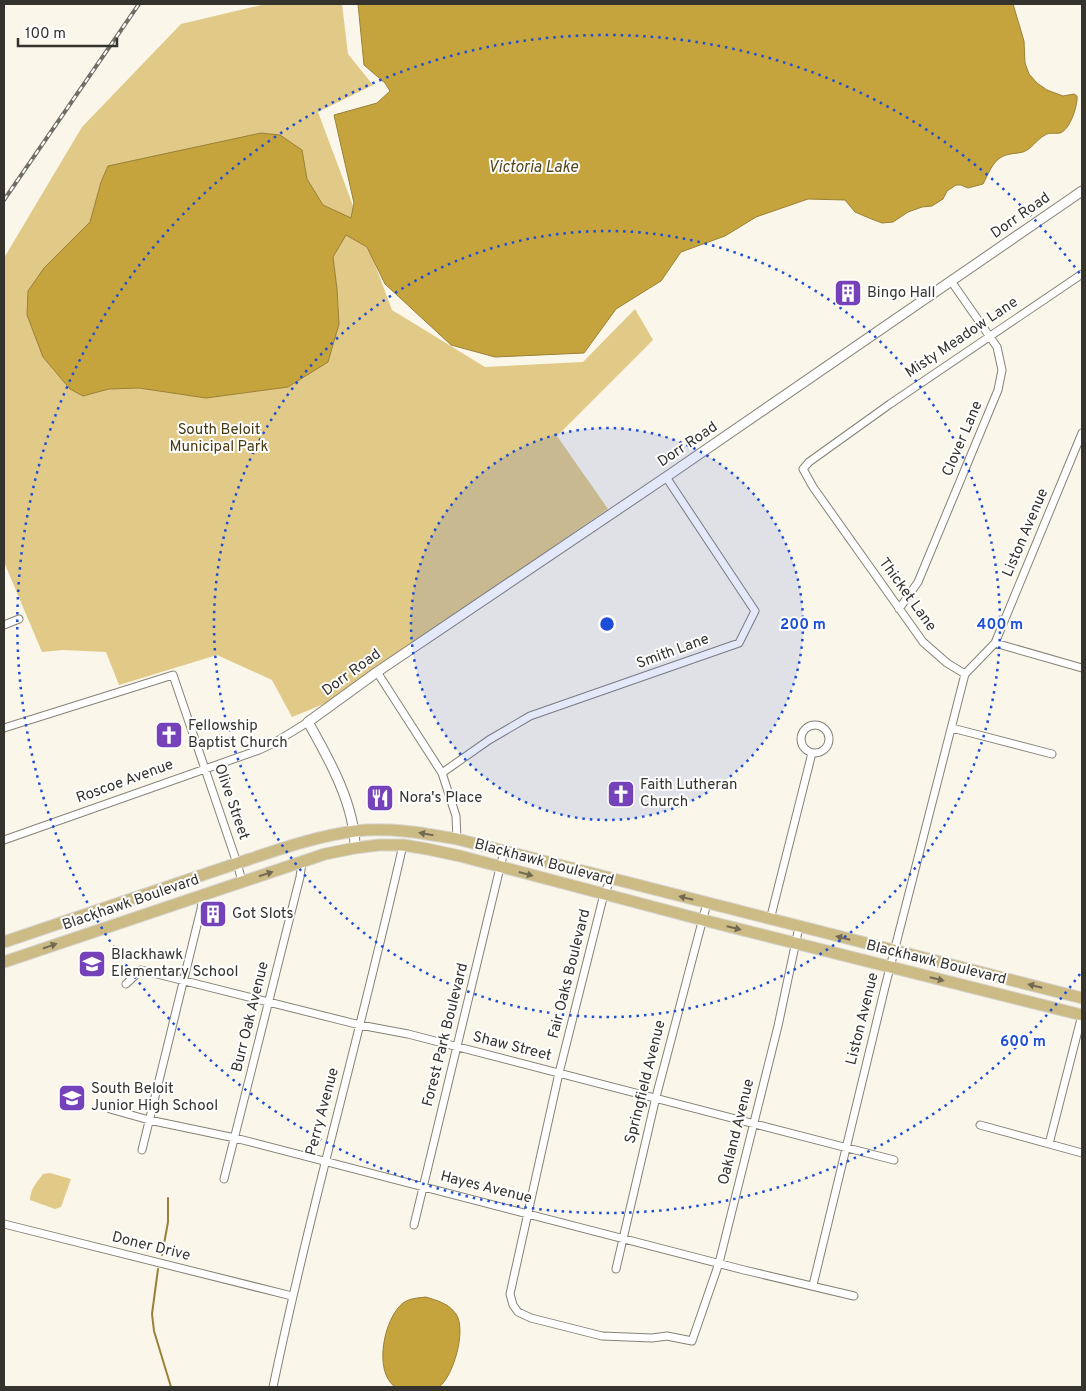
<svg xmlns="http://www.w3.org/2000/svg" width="1086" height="1391" viewBox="0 0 1086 1391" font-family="Overpass,sans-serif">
<rect width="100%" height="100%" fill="#faf6ea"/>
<path fill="#e1c987" d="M 266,4 L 342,4 L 348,54 L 373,85 L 318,112 L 392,310 L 485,367 L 583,362 L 635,309 L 653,340 L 557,436 L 608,509 L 331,701 L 292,717 L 272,680 L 217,655 L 119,685 L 106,652 L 63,650 L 42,652 L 4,562 L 4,258 L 82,127 L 181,24 Z
M 50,1173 L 71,1179 L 61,1207 L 55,1209 L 30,1200 C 30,1189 37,1182 43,1174 Z"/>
<path fill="#c5a33d" stroke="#9a8138" d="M 358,4 L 1013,4 L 1024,41 L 1025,63 L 1029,74 L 1037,83 L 1047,90 L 1063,96 L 1074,94 L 1077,96 C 1078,105 1070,130 1060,133 C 1054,134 1050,132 1045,135 C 1036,140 1032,149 1023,152 C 1015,154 1007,153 1000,158 C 992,163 988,175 983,184 L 968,188 L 961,185 L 956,185 L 947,191 L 943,199 L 932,206 L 922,207 L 908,212 L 893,222 L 882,223 L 869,218 L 855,212 L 845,200 L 808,199 L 756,217 L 725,236 L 681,252 L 661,281 L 616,309 L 584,353 L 495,357 L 451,345 L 385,284 L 367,247 L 346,235 L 333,257 L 337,289 L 339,324 L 328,362 L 288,387 L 206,398 L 139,388 L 109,389 L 83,396 L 70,389 L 43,357 L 27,315 L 28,291 L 44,268 L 90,222 L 101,182 L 108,166 L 261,133 L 280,135 L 302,150 L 307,179 L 323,205 L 351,218 L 354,203 L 334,115 L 377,103 L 390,91 L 385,83 L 364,65 Z
M 426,1297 C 438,1301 448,1303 456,1314 C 467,1330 453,1377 439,1387 L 395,1387 C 373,1371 384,1318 403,1303 C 410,1298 418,1298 426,1297 Z"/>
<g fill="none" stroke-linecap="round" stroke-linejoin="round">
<path stroke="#9a8138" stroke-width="2" d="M 162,1255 L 168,1222 L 168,1198
M 158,1269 L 152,1314 L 154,1331 L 171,1387"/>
<g stroke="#858277" stroke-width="9">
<path id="minor" d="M 1082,274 L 890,404 L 809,462 L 803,469 L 813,487 L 923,642 L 947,663 L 965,674 L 995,643 L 1082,668
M 899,609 L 918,582 L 998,390 L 1002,370 L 997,347 L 951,281
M 4,625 L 19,619
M 995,643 L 1082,433
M 377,672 L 442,773 L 456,816 L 457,839
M801 739a14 14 0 1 1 28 0a14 14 0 1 1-28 0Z
M 4,728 L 173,675 L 237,863 L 242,881
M 952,728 L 1052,754
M 442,773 L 489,740 L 530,716 L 739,643 L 755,611 L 666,477
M 4,840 L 259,750 L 274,743 L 308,722
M 611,879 L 604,894 L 559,1073 L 510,1294 L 513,1305 L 518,1312 L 531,1318 L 602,1336 L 652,1338 L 667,1336 L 692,1341 L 719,1263 L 778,1026 L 799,927
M 770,920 L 812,753
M 126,984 L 141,970 L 360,1025 L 408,1034 L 894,1160
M 110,1109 L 149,1120 L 235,1138 L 744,1270 L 854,1296
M 980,1125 L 1082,1153
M 1049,1144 L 1082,1015
M 142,1150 L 201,909 L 203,894
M 224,1179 L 300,877 L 302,862
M 4,1224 L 292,1296
M 414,1225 L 504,851
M 616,1269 L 656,1097 L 707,903
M 813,1285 L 885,987 L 965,674
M 273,1387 C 311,1205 362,1027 403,845"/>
</g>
<g stroke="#858277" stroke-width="11">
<path id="tertiary" d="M 355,848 C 355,805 329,759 308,722 L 377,672 L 666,477 L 1082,191"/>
</g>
<g stroke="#d6d6d5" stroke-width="13">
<path id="primary" d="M 4,942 C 77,917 150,892 223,868 C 266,854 310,837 355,831 C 390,827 423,833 457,839 L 1082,998
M 4,962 L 325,854 L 355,848 L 379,845 L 403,845 L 427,849 L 460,856 L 703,920 L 1082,1015"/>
</g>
<use href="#minor" stroke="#fff" stroke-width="7"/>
<use href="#tertiary" stroke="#fff" stroke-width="9"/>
<use href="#primary" stroke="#cdbb86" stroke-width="11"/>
<g stroke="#706e67" stroke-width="4">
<path id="rail" d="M 4,200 L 139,4"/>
</g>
<use href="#rail" stroke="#fff" stroke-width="2" stroke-dasharray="5.5" stroke-linecap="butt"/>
</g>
<defs><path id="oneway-solid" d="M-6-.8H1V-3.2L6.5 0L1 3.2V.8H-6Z" transform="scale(1.25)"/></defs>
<g fill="#716951">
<use href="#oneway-solid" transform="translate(426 834) rotate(-170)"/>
<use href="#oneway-solid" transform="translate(266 874) rotate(-18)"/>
<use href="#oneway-solid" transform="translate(526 874) rotate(15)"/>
<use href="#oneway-solid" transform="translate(686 898) rotate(-166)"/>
<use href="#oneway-solid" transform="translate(734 928) rotate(14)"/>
<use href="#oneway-solid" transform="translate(843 938) rotate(-166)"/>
<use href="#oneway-solid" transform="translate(50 946) rotate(-19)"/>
<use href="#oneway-solid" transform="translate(937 979) rotate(14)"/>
<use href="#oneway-solid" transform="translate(1035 986) rotate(-166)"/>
</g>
<circle cx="607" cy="624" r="196" fill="#1d4ed8" fill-opacity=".12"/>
<g fill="none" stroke="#1d4ed8" stroke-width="2.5" stroke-dasharray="2.5 5">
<circle cx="607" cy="624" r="196"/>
<circle cx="607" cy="624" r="393"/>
<path d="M1080 974A589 589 0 1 1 1080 274"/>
</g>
<defs>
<g id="building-square" transform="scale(1.4375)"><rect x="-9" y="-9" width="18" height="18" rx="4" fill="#7642b9" stroke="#fff"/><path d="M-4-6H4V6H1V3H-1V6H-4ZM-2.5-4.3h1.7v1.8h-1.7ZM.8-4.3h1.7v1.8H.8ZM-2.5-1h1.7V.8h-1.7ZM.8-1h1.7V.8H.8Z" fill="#fff"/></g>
<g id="church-square" transform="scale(1.4375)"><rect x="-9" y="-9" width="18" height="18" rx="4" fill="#7642b9" stroke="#fff"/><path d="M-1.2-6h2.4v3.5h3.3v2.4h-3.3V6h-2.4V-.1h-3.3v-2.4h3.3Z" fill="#fff"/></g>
<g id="restaurant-square" transform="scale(1.4375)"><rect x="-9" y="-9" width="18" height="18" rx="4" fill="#7642b9" stroke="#fff"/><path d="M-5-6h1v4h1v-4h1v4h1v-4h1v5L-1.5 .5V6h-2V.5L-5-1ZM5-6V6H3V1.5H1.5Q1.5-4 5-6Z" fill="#fff"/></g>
<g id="school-square" transform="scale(1.4375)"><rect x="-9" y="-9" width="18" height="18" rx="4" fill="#7642b9" stroke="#fff"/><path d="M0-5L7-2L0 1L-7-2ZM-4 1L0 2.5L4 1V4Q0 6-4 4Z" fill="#fff"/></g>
</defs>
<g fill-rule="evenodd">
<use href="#building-square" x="848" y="293"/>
<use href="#church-square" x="169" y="735"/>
<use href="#church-square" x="621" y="794"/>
<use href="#restaurant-square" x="380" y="798"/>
<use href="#building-square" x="213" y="914"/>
<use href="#school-square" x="92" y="964"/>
<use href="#school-square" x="72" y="1098"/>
</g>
<g text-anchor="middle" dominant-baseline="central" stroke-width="4" stroke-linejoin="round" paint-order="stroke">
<g font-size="15" fill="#34332e" stroke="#fff">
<text transform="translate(1021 216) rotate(-35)">Dorr Road</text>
<text transform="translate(962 338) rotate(-34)">Misty Meadow Lane</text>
<text transform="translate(963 439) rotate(-67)">Clover Lane</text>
<text transform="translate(688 445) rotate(-34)">Dorr Road</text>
<text transform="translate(1026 533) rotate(-67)">Liston Avenue</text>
<text transform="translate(907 595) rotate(54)">Thicket Lane</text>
<text transform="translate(673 652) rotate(-20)">Smith Lane</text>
<text transform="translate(352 673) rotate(-36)">Dorr Road</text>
<text transform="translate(125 782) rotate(-20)">Roscoe Avenue</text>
<text transform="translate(231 802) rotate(71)">Olive Street</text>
<text transform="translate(544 863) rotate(15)">Blackhawk Boulevard</text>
<text transform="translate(131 903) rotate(-19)">Blackhawk Boulevard</text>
<text transform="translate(936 963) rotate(14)">Blackhawk Boulevard</text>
<text transform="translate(570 974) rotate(-76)">Fair Oaks Boulevard</text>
<text transform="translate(251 1017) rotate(-76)">Burr Oak Avenue</text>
<text transform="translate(863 1019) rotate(-76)">Liston Avenue</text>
<text transform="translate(446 1035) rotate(-76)">Forest Park Boulevard</text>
<text transform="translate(512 1047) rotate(14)">Shaw Street</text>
<text transform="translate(646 1082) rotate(-76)">Springfield Avenue</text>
<text transform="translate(323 1112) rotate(-75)">Perry Avenue</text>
<text transform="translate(737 1132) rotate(-76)">Oakland Avenue</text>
<text transform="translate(486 1188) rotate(14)">Hayes Avenue</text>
<text transform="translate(151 1247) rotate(14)">Doner Drive</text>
</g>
<g font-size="15" fill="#34332e" stroke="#fff" text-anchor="start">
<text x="867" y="293">Bingo Hall</text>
<text x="188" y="726">Fellowship<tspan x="188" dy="17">Baptist Church</tspan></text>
<text x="640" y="785">Faith Lutheran<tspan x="640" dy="17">Church</tspan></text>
<text x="399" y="798">Nora's Place</text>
<text x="232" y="914">Got Slots</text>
<text x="111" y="955">Blackhawk<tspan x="111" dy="17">Elementary School</tspan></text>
<text x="91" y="1089">South Beloit<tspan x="91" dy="17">Junior High School</tspan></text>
</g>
<g font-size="15" fill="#483a0f" stroke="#fff">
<text x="219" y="430">South Beloit<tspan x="219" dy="17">Municipal Park</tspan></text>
</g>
<g font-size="16" font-style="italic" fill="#55461d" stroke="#fff">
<text x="533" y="168">Victoria Lake</text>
</g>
</g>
<circle cx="607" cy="624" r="8" fill="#1d4ed8" stroke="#fff" stroke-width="2.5"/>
<g font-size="15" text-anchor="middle" font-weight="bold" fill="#1d4ed8" stroke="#fff" stroke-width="4" stroke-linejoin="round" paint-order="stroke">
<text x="803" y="629">200 m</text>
<text x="1000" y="629">400 m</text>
<text x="1023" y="1046">600 m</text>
</g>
<rect width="1086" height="1391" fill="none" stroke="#34332e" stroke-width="10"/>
<path d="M18 38v8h99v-8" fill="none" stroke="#34332e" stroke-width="2.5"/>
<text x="25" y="38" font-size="15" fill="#34332e" stroke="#ffffff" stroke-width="4" paint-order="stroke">100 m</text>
</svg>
